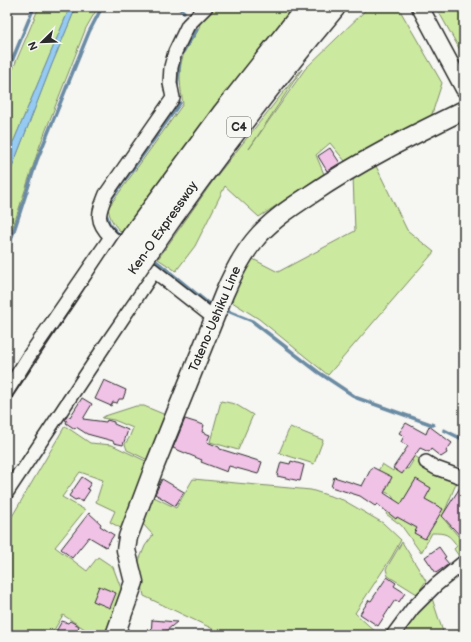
<svg xmlns="http://www.w3.org/2000/svg" width="471" height="642" viewBox="0 0 471 642" font-family="'Balsamiq Sans',sans-serif">
<rect width="100%" height="100%" fill="#f6f6f2"/>
<filter id="ink" filterUnits="userSpaceOnUse"><feTurbulence type="fractalNoise" baseFrequency=".025" numOctaves="2"/><feDisplacementMap in="SourceGraphic" scale="8" xChannelSelector="R" yChannelSelector="G"/><feConvolveMatrix kernelMatrix="1 2 1 2 8 2 1 2 1" color-interpolation-filters="sRGB"/></filter>
<g filter="url(#ink)">
<path fill="#cce9a0" stroke="#7c8a66" d="M 39,7 L 70,7 L 7,157 L 7,83 Z
M 76,7 L 98,7 L 86,28 L 40,145 L 7,245 L 7,180 L 52,64 Z
M 214,7 L 295,7 L 220,101 L 122,233 C 114,225 110,220 108,208 L 183,104 C 180,85 177,67 186,49 C 191,40 200,32 200,22 Z
M 369,7 L 398,7 L 442,83 L 430,120 L 345,161 L 330,143 L 316,155 L 324,174 L 259,217 L 225,186 L 195,246 L 176,271 L 158,259 L 215,178 L 302,69 L 249,149 L 305,69 Z
M 436,7 L 464,7 L 464,57 Z
M 373,160 L 407,230 L 434,252 L 328,375 L 259,319 L 229,300 L 251,258 L 278,272 L 355,231 L 353,175 Z
M 221,401 L 235,404 L 253,415 L 238,450 L 210,442 Z
M 136,406 L 144,406 L 168,416 L 152,462 L 127,450 L 125,444 L 129,438 L 133,428 L 114,420 L 102,418 L 105,416 Z
M 65,426 L 90,443 L 112,445 L 152,464 L 124,530 L 110,522 L 115,511 L 96,502 L 103,480 L 80,472 L 62,497 L 85,510 L 55,547 L 87,571 L 98,557 L 113,567 L 122,591 L 108,635 L 94,635 L 63,615 L 51,635 L 7,635 L 7,525 Z
M 290,427 L 323,440 L 314,464 L 279,453 Z
M 406,450 L 435,470 L 458,480 C 452,492 448,505 442,517 L 464,543 L 464,556 L 461,559 L 454,549 L 457,546 C 449,534 446,533 432,533 L 421,553 L 401,525 L 386,514 L 394,500 L 392,495 L 383,491 L 372,481 L 382,464 L 393,471 L 396,464 L 408,469 L 413,461 L 404,454 Z
M 193,479 L 311,490 L 343,500 L 383,523 L 401,540 L 391,558 L 355,613 L 379,635 L 221,635 L 211,628 L 144,596 L 138,563 L 145,546 L 153,535 L 142,523 L 152,496 L 176,508 Z
M 402,542 L 426,581 L 417,594 L 388,576 L 386,569 Z
M 427,583 L 444,635 L 386,635 L 405,609 Z"/>
<path fill="#95cbf3" stroke="#6b8ba3" d="M 70,7 L 76,7 L 52,64 L 7,180 L 7,157 Z"/>
<g fill="none" stroke-linecap="round" stroke-linejoin="round">
<path stroke="#6b8ba3" stroke-width="3.5" d="M 178,7 L 184,12
M 7,73 L 34,7
M 177,86 L 180,56 L 197,29
M 109,202 L 180,103
M 105,211 L 109,223 L 118,234
M 7,252 L 37,160 L 89,32 L 102,7
M 156,261 L 209,304
M 225,310 L 252,321 L 318,372 L 357,398 L 433,425
M 444,430 L 464,440"/>
</g>
<path fill="#efc2e6" stroke="#2b2b2b" d="M 330,148 L 340,163 L 327,171 L 318,156 Z
M 104,380 L 126,390 L 123,399 L 119,399 L 117,403 L 113,402 L 111,406 L 95,399 Z
M 82,398 L 92,404 L 83,419 L 106,422 L 107,420 L 114,422 L 114,424 L 128,430 L 123,445 L 114,443 L 113,441 L 87,434 L 76,427 L 75,429 L 66,423 L 67,421 L 65,420 L 67,416 L 70,417 Z
M 185,419 L 204,425 L 202,432 L 210,435 L 207,442 L 219,447 L 220,449 L 262,462 L 258,474 L 229,466 L 227,472 L 201,462 L 202,460 L 173,448 Z
M 406,423 L 426,434 L 429,426 L 452,443 L 446,451 L 447,453 L 441,457 L 431,449 L 429,452 L 420,448 L 402,474 L 393,468 L 408,446 L 401,442 L 404,436 L 399,433 Z
M 291,461 L 304,465 L 300,481 L 277,476 L 281,462 L 290,464 Z
M 372,467 L 392,477 L 384,493 L 401,504 L 416,479 L 431,488 L 425,499 L 443,509 L 425,539 L 414,533 L 417,528 L 397,517 L 396,519 L 377,504 L 375,506 L 360,496 L 331,487 L 334,477 L 362,486 Z
M 82,477 L 91,483 L 87,489 L 90,490 L 82,502 L 78,499 L 75,500 L 69,496 Z
M 162,479 L 184,492 L 175,506 L 155,494 Z
M 461,486 L 464,486 L 464,540 L 442,516 Z
M 89,513 L 101,524 L 100,526 L 114,535 L 106,547 L 89,537 L 72,558 L 61,549 Z
M 439,547 L 446,557 L 444,558 L 449,564 L 436,573 L 425,557 Z
M 387,577 L 396,583 L 394,586 L 405,593 L 399,602 L 395,600 L 378,626 L 360,614 L 369,600 L 371,601 Z
M 99,586 L 116,593 L 110,608 L 93,601 Z
M 152,620 L 177,622 L 161,635 L 151,635 Z
M 62,621 L 68,623 L 70,621 L 79,626 L 78,629 L 88,635 L 54,635 Z"/>
<g fill="none" stroke-linecap="round" stroke-linejoin="round">
<g stroke="#2b2b2b" stroke-width="16">
<path id="minor" d="M 206,7 L 188,25 L 175,52 L 171,67 L 170,83 L 173,98 L 106,194 C 98,214 95,221 111,237 L 214,318
M 7,391 L 29,356 L 111,237
M 426,462 L 436,468 L 464,478
M 7,492 L 154,271
M 393,635 L 413,608 L 436,585 L 464,562"/>
</g>
<g stroke="#2b2b2b" stroke-width="19">
<path id="tertiary" d="M 420,7 L 464,89"/>
</g>
<g stroke="#2b2b2b" stroke-width="21">
<path id="secondary" d="M 115,635 L 134,582 L 126,550 L 128,537 L 155,465 L 224,294 C 232,275 241,257 254,241 C 269,222 290,208 310,195 C 358,162 411,136 464,110"/>
</g>
<g stroke="#2b2b2b" stroke-width="25">
<path id="motorway" d="M 132,238 L 224,113 L 308,7
M 149,249 C 206,166 269,85 334,7"/>
</g>
<use href="#minor" stroke="#f6f6f2" stroke-width="13"/>
<use href="#tertiary" stroke="#f6f6f2" stroke-width="16"/>
<use href="#secondary" stroke="#f6f6f2" stroke-width="18"/>
<use href="#motorway" stroke="#f6f6f2" stroke-width="22"/>
<g stroke="#2b2b2b" stroke-width="25" stroke-linecap="butt">
<path id="motorway-bridge" d="M 7,426 L 132,238
M 7,460 L 89,336 L 149,249"/>
</g>
<use href="#motorway-bridge" stroke="#f6f6f2" stroke-width="22"/>
</g>
</g>
<g text-anchor="middle" dominant-baseline="central" stroke-width="3" stroke-linejoin="round" paint-order="stroke">
<rect fill="#f6f6f2" stroke="#686867" stroke-width="1" x="227" y="117" width="24" height="20" rx="3"/>
<g font-size="12" font-weight="bold" fill="#2b2b2b">
<text x="239" y="127">C4</text>
</g>
<g font-size="13" fill="#2b2b2b" stroke="#f6f6f2">
<text transform="translate(163 228) rotate(-55)">Ken-O Expressway</text>
<text transform="translate(215 319) rotate(-67)">Tateno-Ushiku Line</text>
</g>
</g>
<rect width="471" height="642" fill="none" stroke="#f6f6f2" stroke-width="24"/>
<rect x="12" y="12" width="447" height="618" fill="none" stroke="#2b2b2b" stroke-width="1.5" filter="url(#ink)"/>
<g transform="translate(42 42) rotate(247)" stroke="#f6f6f2" stroke-width="3" paint-order="stroke">
<path d="M0-3L7 15L0 10L-7 15Z" fill="#2b2b2b"/>
<text y="-6" font-size="11" font-weight="bold" text-anchor="middle" fill="#2b2b2b">N</text>
</g>
</svg>
